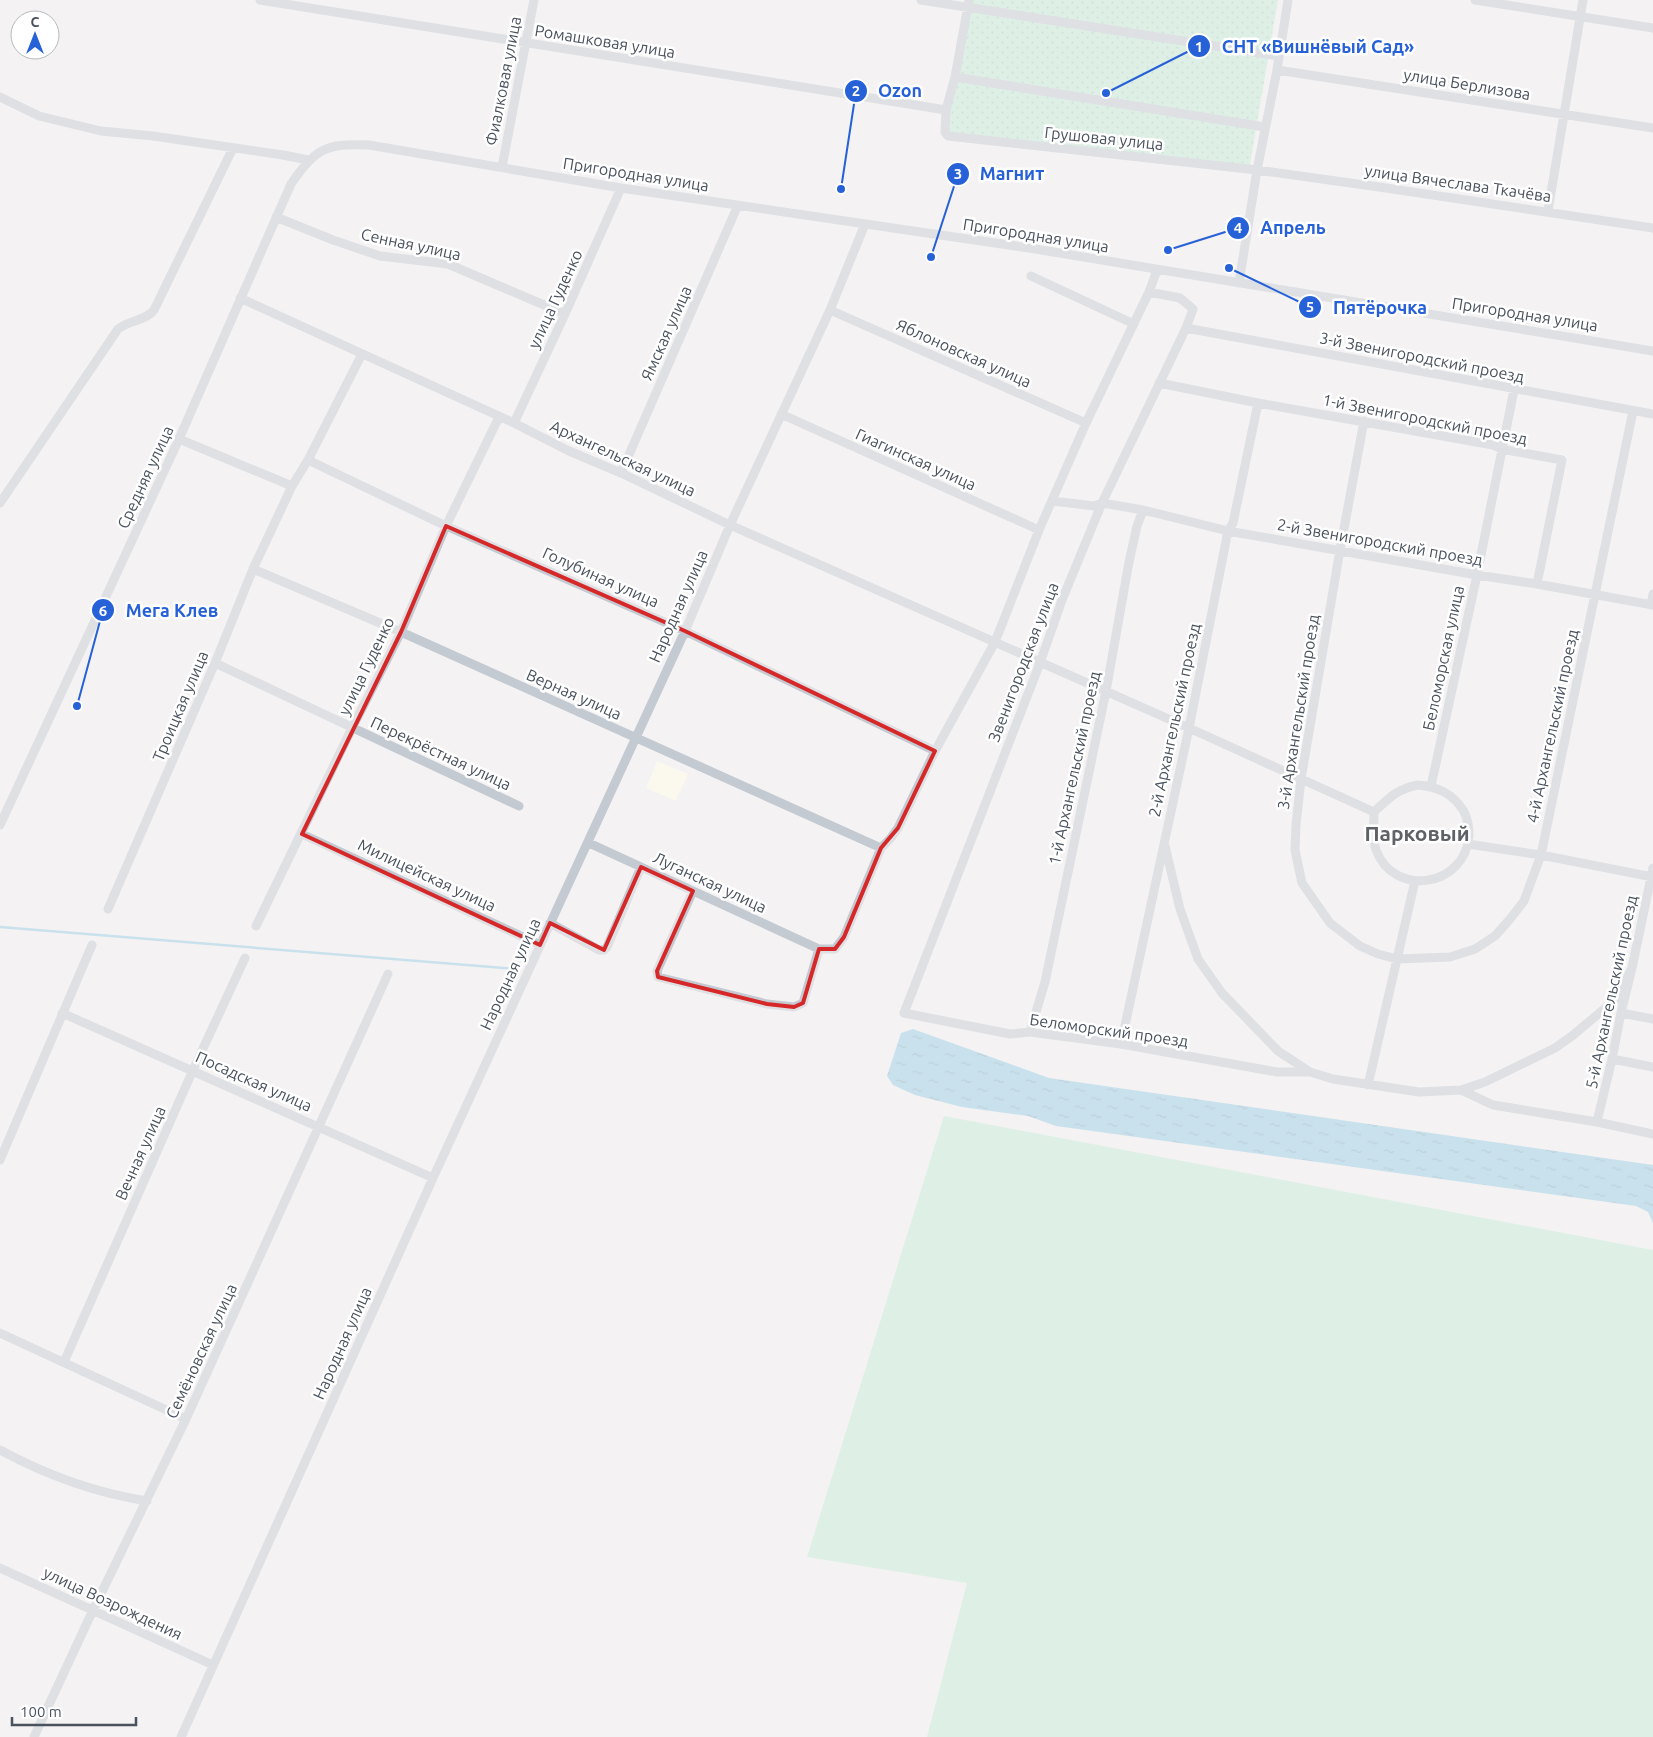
<svg xmlns="http://www.w3.org/2000/svg" width="1653" height="1737" viewBox="0 0 1653 1737" font-family="Ubuntu,sans-serif">
<defs>
<pattern id="garden-dots" width="8" height="8" patternUnits="userSpaceOnUse" patternTransform="scale(1.25)"><rect width="8" height="8" fill="#c4edd8"/><path d="M2 2h.1M6 6h.1" fill="none" stroke="#aacdbc" stroke-width="1.8" stroke-linecap="round"/></pattern>
<pattern id="water-ripples" width="26" height="14" patternUnits="userSpaceOnUse" patternTransform="scale(1.25)"><rect width="26" height="14" fill="#95cde6"/><path d="M2 4q2-2 4 0t4 0M15 11q2-2 4 0t4 0" fill="none" stroke="#7ca9be"/></pattern>
</defs>
<rect width="100%" height="100%" fill="#f4f2f2"/>
<path fill="#fbf9ee" d="M 657,761 L 688,774 L 676,801 L 646,788 Z"/>
<path fill="#c4edd8" d="M 944,1116 L 1653,1250 L 1653,1737 L 927,1737 L 967,1583 L 807,1557 Z"/>
<path fill="url(#garden-dots)" d="M 969,0 L 1278,0 L 1249,170 L 948,136 L 946,110 Z"/>
<path fill="url(#water-ripples)" d="M 913,1029 L 1049,1078 L 1653,1165 L 1653,1223 L 1648,1212 L 1636,1206 L 1056,1126 L 1028,1116 L 962,1107 L 915,1095 L 893,1085 L 887,1076 L 901,1033 Z"/>
<g fill="none" stroke-linecap="round" stroke-linejoin="round">
<path stroke="#95cde6" stroke-width="2.5" d="M 0,927 L 516,969"/>
<path stroke="#c3cad2" stroke-width="9" d="M 260,0 L 946,110
M 921,0 L 1279,56
M 969,0 L 955,77 L 946,110 L 945,132 L 948,136 L 1257,170 L 1379,187 L 1653,228
M 1475,0 L 1653,28
M 1277,70 L 1653,128
M 955,77 L 1265,127
M 0,97 L 39,116 L 101,131 L 153,136 L 283,155 L 308,160
M 502,167 L 534,0
M 1548,211 L 1583,0
M 276,217 L 333,240 L 380,256 L 448,264 L 565,314
M 1031,276 L 1134,324
M 1239,283 L 1257,170 L 1277,70 L 1288,0
M 1149,292 L 1180,298 L 1193,309 L 1186,328 L 1102,503 L 1062,600 L 1040,663 L 904,1013 L 1010,1034 L 1030,1032 L 1121,1044 L 1277,1072 L 1310,1072
M 240,298 L 514,423 L 569,451 L 621,473 L 730,525 L 1189,728 L 1374,812
M 830,310 L 1086,423
M 1186,328 L 1653,414
M 1159,383 L 1258,403 L 1493,445 L 1501,449 L 1562,460 L 1537,584
M 781,414 L 1039,530
M 1364,421 L 1340,550 L 1301,779 L 1296,825 L 1295,850 L 1302,883 L 1330,923 L 1360,946 L 1378,954 L 1397,959 L 1450,957 L 1475,949 L 1495,936 L 1510,919 L 1524,901 L 1541,855 L 1633,411
M 514,423 L 565,314 L 621,188
M 179,439 L 292,486
M 308,460 L 446,526 L 685,631 L 935,751
M 621,473 L 738,205
M 1053,501 L 1094,506 L 1102,503 L 1143,510 L 1228,531 L 1477,575 L 1537,584 L 1653,605
M 0,503 L 118,329 C 129,320 146,321 154,310 L 233,148
M 253,569 L 401,632 L 881,848
M 1651,605 L 1653,594
M 215,663 L 519,806
M 1418,785 C 1438,787 1452,793 1463,810 C 1468,818 1469,827 1469,836 C 1465,887 1394,898 1376,850 C 1372,838 1374,825 1374,812 C 1389,798 1397,789 1418,785 Z
M 1431,786 L 1477,575 L 1514,390
M 0,825 L 179,439 L 291,184 C 316,148 326,143 369,145 L 621,188 L 1029,248 L 1653,351
M 302,834 L 540,945
M 589,843 L 819,949
M 1468,844 L 1541,855 L 1653,877
M 1165,846 L 1180,909 L 1198,959 L 1222,993 L 1278,1051 L 1310,1072 L 1333,1079 L 1419,1092 L 1461,1090 L 1485,1082 L 1555,1048 L 1572,1036 L 1616,999 L 1632,968
M 693,891 L 657,971 L 658,977 L 767,1004 L 794,1007 L 803,1003 L 819,949 L 835,949 L 844,937 L 881,848 L 890,839 L 898,828 L 935,751 L 995,642 L 1039,530 L 1086,423 L 1149,292 L 1157,270
M 108,909 L 215,663 L 253,569 L 292,486 L 308,460 L 362,354
M 550,923 L 599,950 L 604,950 L 607,947 L 641,867
M 256,926 L 352,728 L 401,632 L 446,526 L 499,417
M 62,1013 L 433,1178
M 1621,1013 L 1653,1019
M 1030,1032 L 1045,982 L 1106,691 L 1129,562 L 1137,526 L 1143,510
M 1121,1044 L 1189,728 L 1228,531 L 1233,523 L 1258,403
M 1612,1059 L 1653,1067
M 1368,1085 L 1415,881
M 1461,1090 L 1493,1105 L 1597,1122 L 1653,1134
M 1597,1122 L 1612,1059 L 1621,1013 L 1632,968 L 1653,868
M 0,1160 L 92,945
M 0,1333 L 186,1419
M 64,1362 L 193,1070 L 245,958
M 0,1450 C 46,1475 96,1493 147,1501
M 0,1568 L 213,1665
M 34,1737 L 93,1610 L 186,1419 L 388,974
M 181,1737 L 433,1178 L 685,631 L 730,525 L 830,310 L 865,224"/>
</g>
<path d="M0 0H1653V1737H0ZM 446,526 L 685,631 L 935,751 L 898,828 L 881,848 L 844,937 L 835,949 L 819,949 L 803,1003 L 794,1007 L 767,1004 L 658,977 L 657,971 L 693,891 L 641,867 L 604,950 L 550,923 L 540,945 L 302,834 L 401,632 Z" fill="#f4f2f2" fill-opacity=".55" fill-rule="evenodd"/>
<path fill="none" stroke="#d62828" stroke-width="4" stroke-linejoin="round" d="M 446,526 L 685,631 L 935,751 L 898,828 L 881,848 L 844,937 L 835,949 L 819,949 L 803,1003 L 794,1007 L 767,1004 L 658,977 L 657,971 L 693,891 L 641,867 L 604,950 L 550,923 L 540,945 L 302,834 L 401,632 Z"/>
<g text-anchor="middle" dominant-baseline="central" stroke-width="5" stroke-linejoin="round" paint-order="stroke">
<g font-size="16" fill="#4a525e" stroke="#fff">
<text transform="translate(605 41) rotate(9)">Ромашковая улица</text>
<text transform="translate(503 81) rotate(-79)">Фиалковая улица</text>
<text transform="translate(1467 84) rotate(9)">улица Берлизова</text>
<text transform="translate(1104 138) rotate(6)">Грушовая улица</text>
<text transform="translate(636 174) rotate(9)">Пригородная улица</text>
<text transform="translate(1458 183) rotate(8)">улица Вячеслава Ткачёва</text>
<text transform="translate(1036 235) rotate(9)">Пригородная улица</text>
<text transform="translate(411 244) rotate(12)">Сенная улица</text>
<text transform="translate(555 299) rotate(-65)">улица Гуденко</text>
<text transform="translate(1525 314) rotate(9)">Пригородная улица</text>
<text transform="translate(666 333) rotate(-66)">Ямская улица</text>
<text transform="translate(964 353) rotate(24)">Яблоновская улица</text>
<text transform="translate(1422 357) rotate(11)">3-й Звенигородский проезд</text>
<text transform="translate(1425 419) rotate(11)">1-й Звенигородский проезд</text>
<text transform="translate(623 458) rotate(25)">Архангельская улица</text>
<text transform="translate(916 459) rotate(24)">Гиагинская улица</text>
<text transform="translate(145 477) rotate(-65)">Средняя улица</text>
<text transform="translate(1380 542) rotate(10)">2-й Звенигородский проезд</text>
<text transform="translate(601 577) rotate(24)">Голубиная улица</text>
<text transform="translate(678 606) rotate(-66)">Народная улица</text>
<text transform="translate(1443 658) rotate(-78)">Беломорская улица</text>
<text transform="translate(1023 662) rotate(-69)">Звенигородская улица</text>
<text transform="translate(366 666) rotate(-64)">улица Гуденко</text>
<text transform="translate(574 694) rotate(24)">Верная улица</text>
<text transform="translate(180 706) rotate(-67)">Троицкая улица</text>
<text transform="translate(1298 712) rotate(-81)">3-й Архангельский проезд</text>
<text transform="translate(1174 720) rotate(-78)">2-й Архангельский проезд</text>
<text transform="translate(1552 726) rotate(-78)">4-й Архангельский проезд</text>
<text transform="translate(441 753) rotate(25)">Перекрёстная улица</text>
<text transform="translate(1074 768) rotate(-78)">1-й Архангельский проезд</text>
<text transform="translate(427 875) rotate(25)">Милицейская улица</text>
<text transform="translate(710 882) rotate(25)">Луганская улица</text>
<text transform="translate(510 974) rotate(-65)">Народная улица</text>
<text transform="translate(1611 992) rotate(-78)">5-й Архангельский проезд</text>
<text transform="translate(1109 1030) rotate(8)">Беломорский проезд</text>
<text transform="translate(254 1081) rotate(24)">Посадская улица</text>
<text transform="translate(140 1153) rotate(-66)">Вечная улица</text>
<text transform="translate(342 1343) rotate(-66)">Народная улица</text>
<text transform="translate(201 1351) rotate(-65)">Семёновская улица</text>
<text transform="translate(113 1603) rotate(25)">улица Возрождения</text>
</g>
<g font-size="21" font-weight="bold" fill="#5e6166" stroke="#fff">
<text x="1417" y="833">Парковый</text>
</g>
</g>
<path fill="none" stroke="#2761d8" stroke-width="2" d="M1106 93L1199 46M841 189L856 91M931 257L958 174M1168 250L1238 228M1229 268L1310 307M77 706L103 610"/>
<g fill="#2761d8" stroke="#fff" stroke-width="2">
<circle cx="1106" cy="93" r="5"/>
<circle cx="841" cy="189" r="5"/>
<circle cx="931" cy="257" r="5"/>
<circle cx="1168" cy="250" r="5"/>
<circle cx="1229" cy="268" r="5"/>
<circle cx="77" cy="706" r="5"/>
<circle cx="1199" cy="46" r="12"/>
<circle cx="856" cy="91" r="12"/>
<circle cx="958" cy="174" r="12"/>
<circle cx="1238" cy="228" r="12"/>
<circle cx="1310" cy="307" r="12"/>
<circle cx="103" cy="610" r="12"/>
</g>
<g font-size="15" text-anchor="middle" font-weight="bold" fill="#fff">
<text x="1199" y="52">1</text>
<text x="856" y="96">2</text>
<text x="958" y="179">3</text>
<text x="1238" y="233">4</text>
<text x="1310" y="312">5</text>
<text x="103" y="616">6</text>
</g>
<g font-size="18" text-anchor="middle" font-weight="bold" fill="#2761d8" stroke="#fff" stroke-width="5" stroke-linejoin="round" paint-order="stroke">
<text x="1318" y="53">СНТ «Вишнёвый Cад»</text>
<text x="900" y="97">Ozon</text>
<text x="1012" y="180">Магнит</text>
<text x="1293" y="234">Апрель</text>
<text x="1380" y="314">Пятёрочка</text>
<text x="172" y="617">Мега Клев</text>
</g>
<g transform="translate(35 35)"><circle r="24" fill="#ffffff" stroke="#b7babf"/>
<path d="M0-4L9 19L0 12L-9 19Z" fill="#2761d8"/>
<text y="-8" font-size="14" font-weight="bold" text-anchor="middle" fill="#4a525e">С</text>
</g>
<path d="M12 1717v8h124v-8" fill="none" stroke="#4a525e" stroke-width="2.5"/>
<text x="20" y="1717" font-size="15" fill="#4a525e" stroke="#ffffff" stroke-width="4" paint-order="stroke">100 m</text>
</svg>
